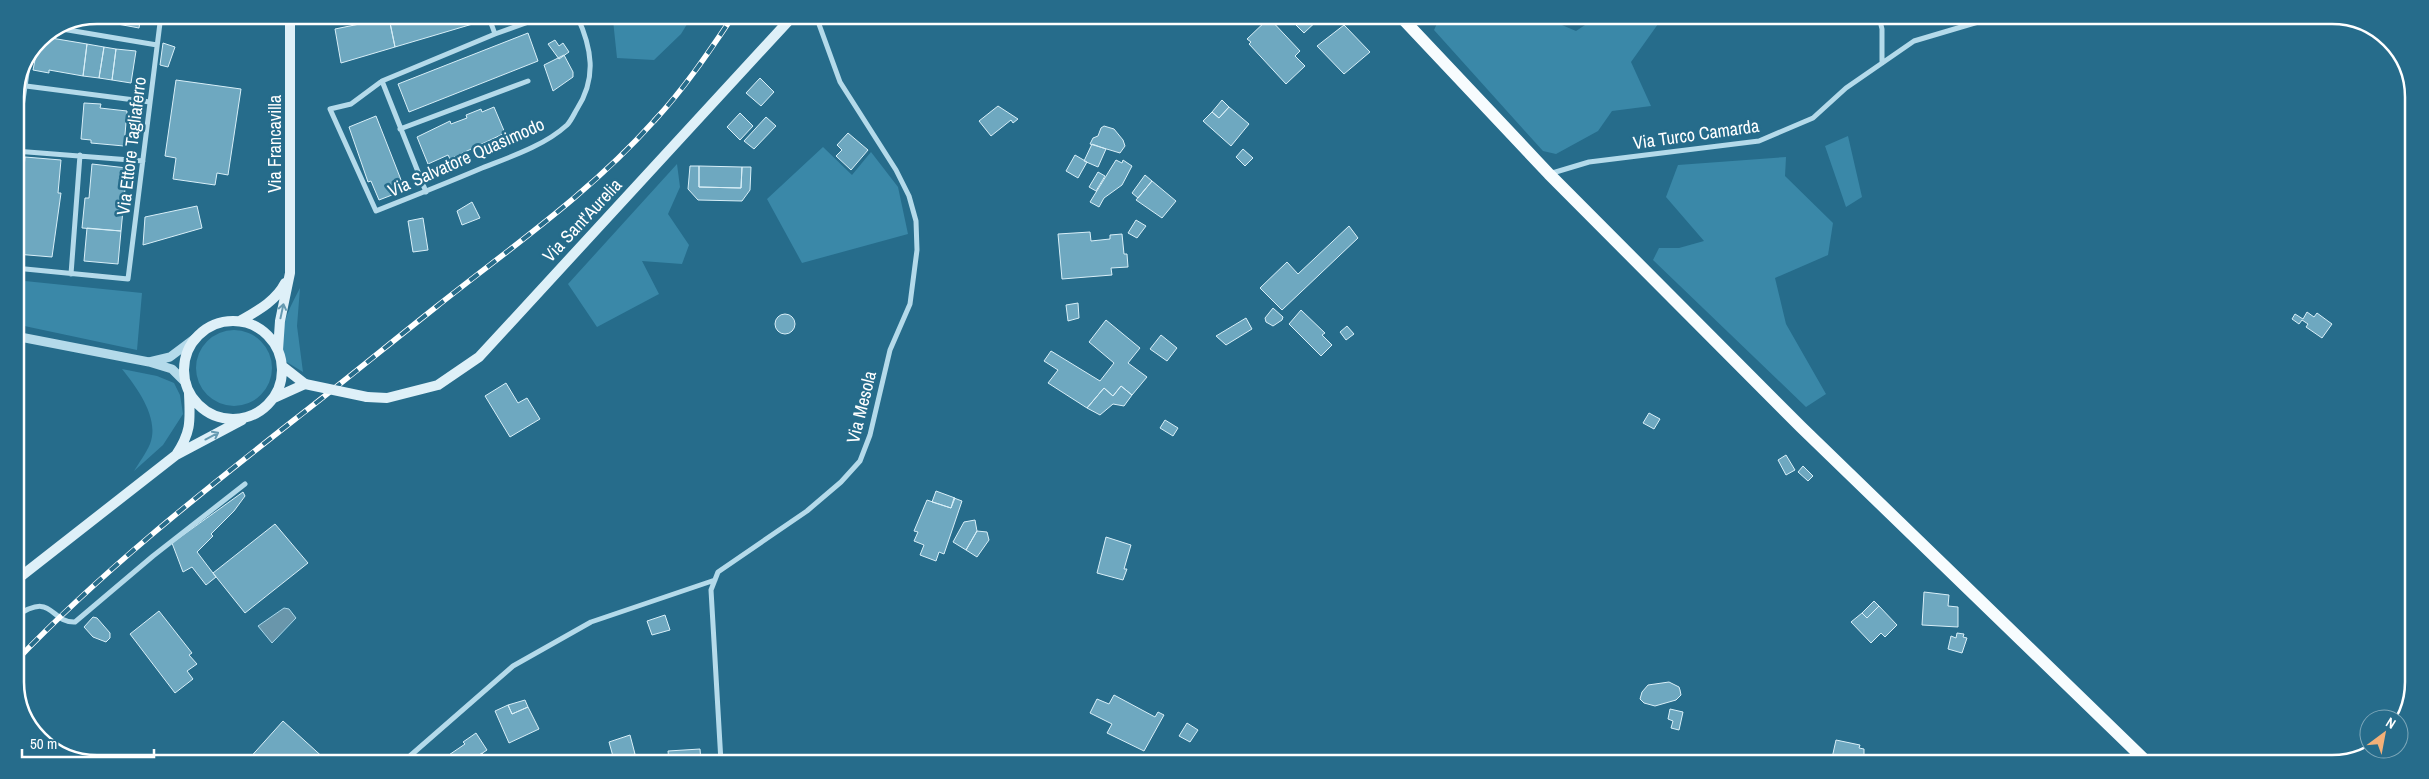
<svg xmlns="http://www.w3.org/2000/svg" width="2429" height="779" viewBox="0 0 2429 779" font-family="'Archivo Narrow',sans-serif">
<rect width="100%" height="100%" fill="#266c8b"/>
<path fill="#3a88a8" d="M 623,16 L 692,16 L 681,34 L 654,60 L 617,58 L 613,20 Z
M 1440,17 L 1543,17 L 1576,31 L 1597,17 L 1663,17 L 1631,62 L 1651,106 L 1612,111 L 1598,131 L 1556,154 L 1543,151 L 1434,30 Z
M 1848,136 L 1862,197 L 1846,207 L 1825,146 Z
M 823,147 L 852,175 L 871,152 L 898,187 L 908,234 L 802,263 L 767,199 Z
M 1786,157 L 1785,176 L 1833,223 L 1828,255 L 1775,278 L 1786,324 L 1826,394 L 1806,407 L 1653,260 L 1659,248 L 1679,248 L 1704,241 L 1666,197 L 1678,165 Z
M 677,164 L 680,187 L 668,214 L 689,245 L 682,264 L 642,261 L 659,294 L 597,327 L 568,284 Z
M 15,280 L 142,293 L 137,350 L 15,324 Z
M 300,288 L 297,326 L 303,372 L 285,361 C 278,329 286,315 300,288 Z
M196 368a38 38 0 1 1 76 0a38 38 0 1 1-76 0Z
M 122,369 L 157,376 L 174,383 L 180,395 L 183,414 L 163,445 L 134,471 C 139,463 146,453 150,444 C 160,418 137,388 122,369 Z"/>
<path fill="#6996ab" stroke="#a8d8eb" d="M 284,608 L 289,609 L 296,618 L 272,643 L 258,626 Z"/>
<path fill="#6ea8c0" stroke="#d8eff8" d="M 97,15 L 113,15 L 112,23 L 87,19 Z
M 113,15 L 141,15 L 139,28 L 112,23 Z
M 397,15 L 473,15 L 476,23 L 395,47 L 389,18 Z
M 1288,17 L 1321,17 L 1304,33 Z
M 389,18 L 395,47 L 341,63 L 335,29 Z
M 1269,18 L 1300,51 L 1295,56 L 1305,66 L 1286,84 L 1249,44 L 1251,42 L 1247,39 Z
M 1344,25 L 1370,52 L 1344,74 L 1317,46 Z
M 528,33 L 538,61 L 409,112 L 398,84 Z
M 48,35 L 51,35 L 51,38 L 87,44 L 83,76 L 49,70 L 49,73 L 33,70 L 39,39 Z
M 555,40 L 559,46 L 563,43 L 569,52 L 559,59 L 548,44 Z
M 163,43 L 175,47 L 168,67 L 160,65 Z
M 87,44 L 104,47 L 99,78 L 83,76 Z
M 104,47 L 116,49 L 112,80 L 99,78 Z
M 116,49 L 136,51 L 131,83 L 112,80 Z
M 564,55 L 573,72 L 573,77 L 553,91 L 544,65 Z
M 760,78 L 774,92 L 761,106 L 746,93 Z
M 176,80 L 241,89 L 228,175 L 217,173 L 215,185 L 173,179 L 176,158 L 165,156 Z
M 1222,100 L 1229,107 L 1219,118 L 1212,112 Z
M 84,103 L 101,104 L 100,108 L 127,111 L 124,146 L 91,143 L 91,140 L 81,139 Z
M 998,106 L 1018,119 L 1013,123 L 1011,120 L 991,136 L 979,121 Z
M 494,107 L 505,133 L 450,159 L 448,155 L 428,164 L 417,137 L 450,121 L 451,124 L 467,118 L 466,115 L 481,109 L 482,112 Z
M 1229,107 L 1249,124 L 1231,146 L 1203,121 L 1212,112 L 1219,118 Z
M 740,113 L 753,126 L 740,140 L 727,127 Z
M 376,116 L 405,190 L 379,200 L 371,181 L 368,182 L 349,127 Z
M 766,117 L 776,126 L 754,149 L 744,141 Z
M 1104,126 L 1114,129 L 1123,140 L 1125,146 L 1120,153 L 1090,144 L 1093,138 L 1098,136 L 1101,128 Z
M 848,133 L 868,150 L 851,170 L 836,156 L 842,150 L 837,145 Z
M 1092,144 L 1106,149 L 1098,167 L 1084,161 Z
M 1243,149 L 1253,158 L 1245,166 L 1236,157 Z
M 1075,155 L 1087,162 L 1078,178 L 1066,171 Z
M 25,157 L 61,160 L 58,193 L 61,193 L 52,257 L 16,254 Z
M 1116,160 L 1122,163 L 1123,160 L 1132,166 L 1122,185 L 1104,198 L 1099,207 L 1090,202 Z
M 92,164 L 127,168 L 121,231 L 82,228 L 85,198 L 89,198 Z
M 690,166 L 699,166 L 699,187 L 741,188 L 742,167 L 751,167 L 750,190 L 742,201 L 698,200 L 688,189 Z
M 699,166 L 742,167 L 741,188 L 699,187 Z
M 1098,172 L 1105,176 L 1096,191 L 1089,187 Z
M 1145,175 L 1152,181 L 1138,198 L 1132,193 Z
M 1152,181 L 1176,201 L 1162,218 L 1136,200 Z
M 472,202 L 480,218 L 462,225 L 457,211 Z
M 197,206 L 202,228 L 143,245 L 145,217 Z
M 423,218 L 428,250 L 413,252 L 408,221 Z
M 1136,220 L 1146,226 L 1137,238 L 1128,233 Z
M 1349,226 L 1358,238 L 1282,310 L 1260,288 L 1287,262 L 1298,274 Z
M 87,228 L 121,231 L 118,264 L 84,261 Z
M 1090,232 L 1091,241 L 1110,239 L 1110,235 L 1122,234 L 1124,254 L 1127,254 L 1128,267 L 1111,268 L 1112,275 L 1062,279 L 1058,234 Z
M 1078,303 L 1079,318 L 1068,321 L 1066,305 Z
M 1273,308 L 1283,317 L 1282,320 L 1273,326 L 1266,322 L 1265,318 Z
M 1301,310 L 1325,333 L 1322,335 L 1332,345 L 1321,356 L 1289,324 Z
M 2307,312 L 2314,317 L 2317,313 L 2332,324 L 2322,338 L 2306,327 L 2308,324 L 2302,320 L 2299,324 L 2292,319 L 2295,314 L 2303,319 Z
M775 324a10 10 0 1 1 20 0a10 10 0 1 1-20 0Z
M 1246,318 L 1252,329 L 1226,345 L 1216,336 Z
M 1106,320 L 1140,348 L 1128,363 L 1147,377 L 1132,395 L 1121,386 L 1113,396 L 1104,388 L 1087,408 L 1048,383 L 1058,370 L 1044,361 L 1051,351 L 1100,381 L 1114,363 L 1089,342 Z
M 1347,326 L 1354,334 L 1346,340 L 1340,332 Z
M 1161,335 L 1177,348 L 1167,361 L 1150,349 Z
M 506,383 L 518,403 L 527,398 L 540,419 L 510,437 L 485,396 Z
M 1121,386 L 1132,395 L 1124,406 L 1113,404 L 1100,415 L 1087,408 L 1104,388 L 1113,396 Z
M 1649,413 L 1660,419 L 1654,429 L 1643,423 Z
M 1165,420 L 1178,428 L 1173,436 L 1160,428 Z
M 1786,455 L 1795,470 L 1786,475 L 1778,460 Z
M 1803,466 L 1813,476 L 1808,481 L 1798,472 Z
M 936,491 L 955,498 L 951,508 L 932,502 Z
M 243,492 L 245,496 L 234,511 L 211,534 L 213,536 L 197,552 L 216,577 L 206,585 L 192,567 L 183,572 L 172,543 Z
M 954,498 L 962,501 L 944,554 L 939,552 L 936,561 L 920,555 L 924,545 L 914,541 L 918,532 L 914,531 L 927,500 L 951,508 Z
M 975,520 L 977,531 L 966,550 L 953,542 L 964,522 Z
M 275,524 L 308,563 L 245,613 L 213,573 Z
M 977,531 L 987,532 L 989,540 L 977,557 L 966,550 Z
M 1106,537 L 1131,545 L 1124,569 L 1127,569 L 1123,580 L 1097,573 Z
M 1924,592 L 1949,595 L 1948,606 L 1958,607 L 1958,627 L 1922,625 Z
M 1874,601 L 1879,606 L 1867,618 L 1862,613 Z
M 1879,606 L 1897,625 L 1885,637 L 1881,633 L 1871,643 L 1851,622 L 1862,613 L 1867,618 Z
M 159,611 L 192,653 L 189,655 L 197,664 L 187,671 L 193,679 L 175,693 L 130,634 Z
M 665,615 L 670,630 L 652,635 L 647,621 Z
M 93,617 L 97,618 L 110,633 L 110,638 L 106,642 L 93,637 L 84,627 Z
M 1957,633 L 1964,634 L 1963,637 L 1967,638 L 1962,653 L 1948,649 L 1951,636 L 1956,638 Z
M 1669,682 L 1679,687 L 1680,690 L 1681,695 L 1676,700 L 1655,706 L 1644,703 L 1640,699 L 1642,692 L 1648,685 Z
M 1114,695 L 1155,717 L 1158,712 L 1164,715 L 1144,751 L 1107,733 L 1112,724 L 1090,713 L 1097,699 L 1109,704 Z
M 525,700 L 528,707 L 512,714 L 508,705 Z
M 508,705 L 512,714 L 528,707 L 539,729 L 509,743 L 495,711 Z
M 1670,709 L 1683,712 L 1679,730 L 1671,728 L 1673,721 L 1668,719 Z
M 283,721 L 327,761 L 247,761 Z
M 1187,723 L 1198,730 L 1190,742 L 1179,736 Z
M 476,733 L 487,750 L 472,760 L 473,762 L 445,762 L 443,759 L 465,744 L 463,742 Z
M 630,735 L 635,754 L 614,760 L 609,742 Z
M 1836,740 L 1860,745 L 1859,748 L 1864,749 L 1864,761 L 1870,763 L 1835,763 L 1836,759 L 1832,758 Z
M 700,749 L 701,762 L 669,762 L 668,751 Z
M 482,753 L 488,762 L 473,762 L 472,760 Z"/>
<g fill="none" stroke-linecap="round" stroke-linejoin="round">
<path stroke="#b4daea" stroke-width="5" d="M 488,15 L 495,34
M 545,16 L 495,34 L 382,81 L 351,104 L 330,109 L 376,211 C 411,197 447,183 482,168 C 510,157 544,146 567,125 C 571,121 574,114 577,109 C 597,78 592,48 577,16
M 1879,17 L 1882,29 L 1882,63
M 62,29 L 157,45
M 382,81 L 426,192
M 26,86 L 150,102
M 400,129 L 528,81
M 15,151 L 143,161
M 15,155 L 28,66
M 1549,174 L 1589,162 L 1759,141 L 1813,118 L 1846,88 L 1914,41 L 1995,17
M 15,268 L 128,279 L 161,15
M 71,274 L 80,155
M 15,617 C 54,590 49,623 75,622 L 153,556 L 245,484
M 403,762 L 513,666 L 591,622 L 715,580
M 721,762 L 711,590 L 718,572 L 807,511 L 841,482 L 860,461 L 870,435 L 890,350 L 910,304 L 917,250 L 916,221 L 909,196 L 896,170 L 840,82 L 816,16"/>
<path stroke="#b4daea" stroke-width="9" d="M 15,336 L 149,362 L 172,369 L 186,383
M 149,362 L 170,357 L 198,336"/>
<path stroke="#def0f8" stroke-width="10" d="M 240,321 C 257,311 276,301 285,283
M184 370a49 49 0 1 1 98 0a49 49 0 1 1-98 0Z
M 278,350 L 280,321 L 290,273 L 290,15
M 367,397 L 387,398 L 438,385 L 479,357 L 793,16
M 274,398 L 305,384 L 282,366
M 176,455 C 192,431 190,420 189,393
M 15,581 L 176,455 L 242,420"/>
<path stroke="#f7fcfe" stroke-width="12" d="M 1401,17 L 1549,174 L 1801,427 L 2149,764"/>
<g stroke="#fff" stroke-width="5.5">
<path id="rail" d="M 15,662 C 101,572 197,496 294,420 C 342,383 388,345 436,307 C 510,248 590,193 654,121 C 684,89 709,52 733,16"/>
</g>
<use href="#rail" stroke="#266c8b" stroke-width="4" stroke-dasharray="11" stroke-linecap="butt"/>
<path stroke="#def0f8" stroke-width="10" d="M 305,384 L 367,397"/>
</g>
<defs><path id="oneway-shaft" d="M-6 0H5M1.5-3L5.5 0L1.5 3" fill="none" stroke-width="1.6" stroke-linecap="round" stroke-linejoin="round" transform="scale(1.25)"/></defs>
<g stroke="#669ab1">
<use href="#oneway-shaft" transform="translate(282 311) rotate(-78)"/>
<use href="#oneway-shaft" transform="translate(212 436) rotate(-28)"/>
</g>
<g text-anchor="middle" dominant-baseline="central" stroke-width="5" stroke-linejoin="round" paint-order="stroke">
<g font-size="18" fill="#fff" stroke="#266c8b">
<text transform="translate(1696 134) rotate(-8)">Via Turco Camarda</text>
<text transform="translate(274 144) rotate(-90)">Via Francavilla</text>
<text transform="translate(131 146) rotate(-83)">Via Ettore Tagliaferro</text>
<text transform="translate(466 157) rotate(-24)">Via Salvatore Quasimodo</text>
<text transform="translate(582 220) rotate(-47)">Via Sant'Aurelia</text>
<text transform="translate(861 407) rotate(-76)">Via Mesola</text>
</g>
</g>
<path d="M0 0H2429V779H0ZM97 24H2332A73 73 0 0 1 2405 97V682A73 73 0 0 1 2332 755H97A73 73 0 0 1 24 682V97A73 73 0 0 1 97 24Z" fill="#266c8b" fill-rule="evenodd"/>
<path fill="none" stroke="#fff" stroke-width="2.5" d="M97 24H2332A73 73 0 0 1 2405 97V682A73 73 0 0 1 2332 755H97A73 73 0 0 1 24 682V97A73 73 0 0 1 97 24Z"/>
<g transform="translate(2384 734) rotate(32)"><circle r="24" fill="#266c8b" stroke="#7da7b9"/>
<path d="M0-4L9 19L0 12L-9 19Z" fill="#f3b078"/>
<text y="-8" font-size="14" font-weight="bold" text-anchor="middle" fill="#ffffff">N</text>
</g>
<path d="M22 749v8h132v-8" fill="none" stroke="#ffffff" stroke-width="2.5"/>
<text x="30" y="749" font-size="15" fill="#ffffff" stroke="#266c8b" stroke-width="4" paint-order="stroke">50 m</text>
</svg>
